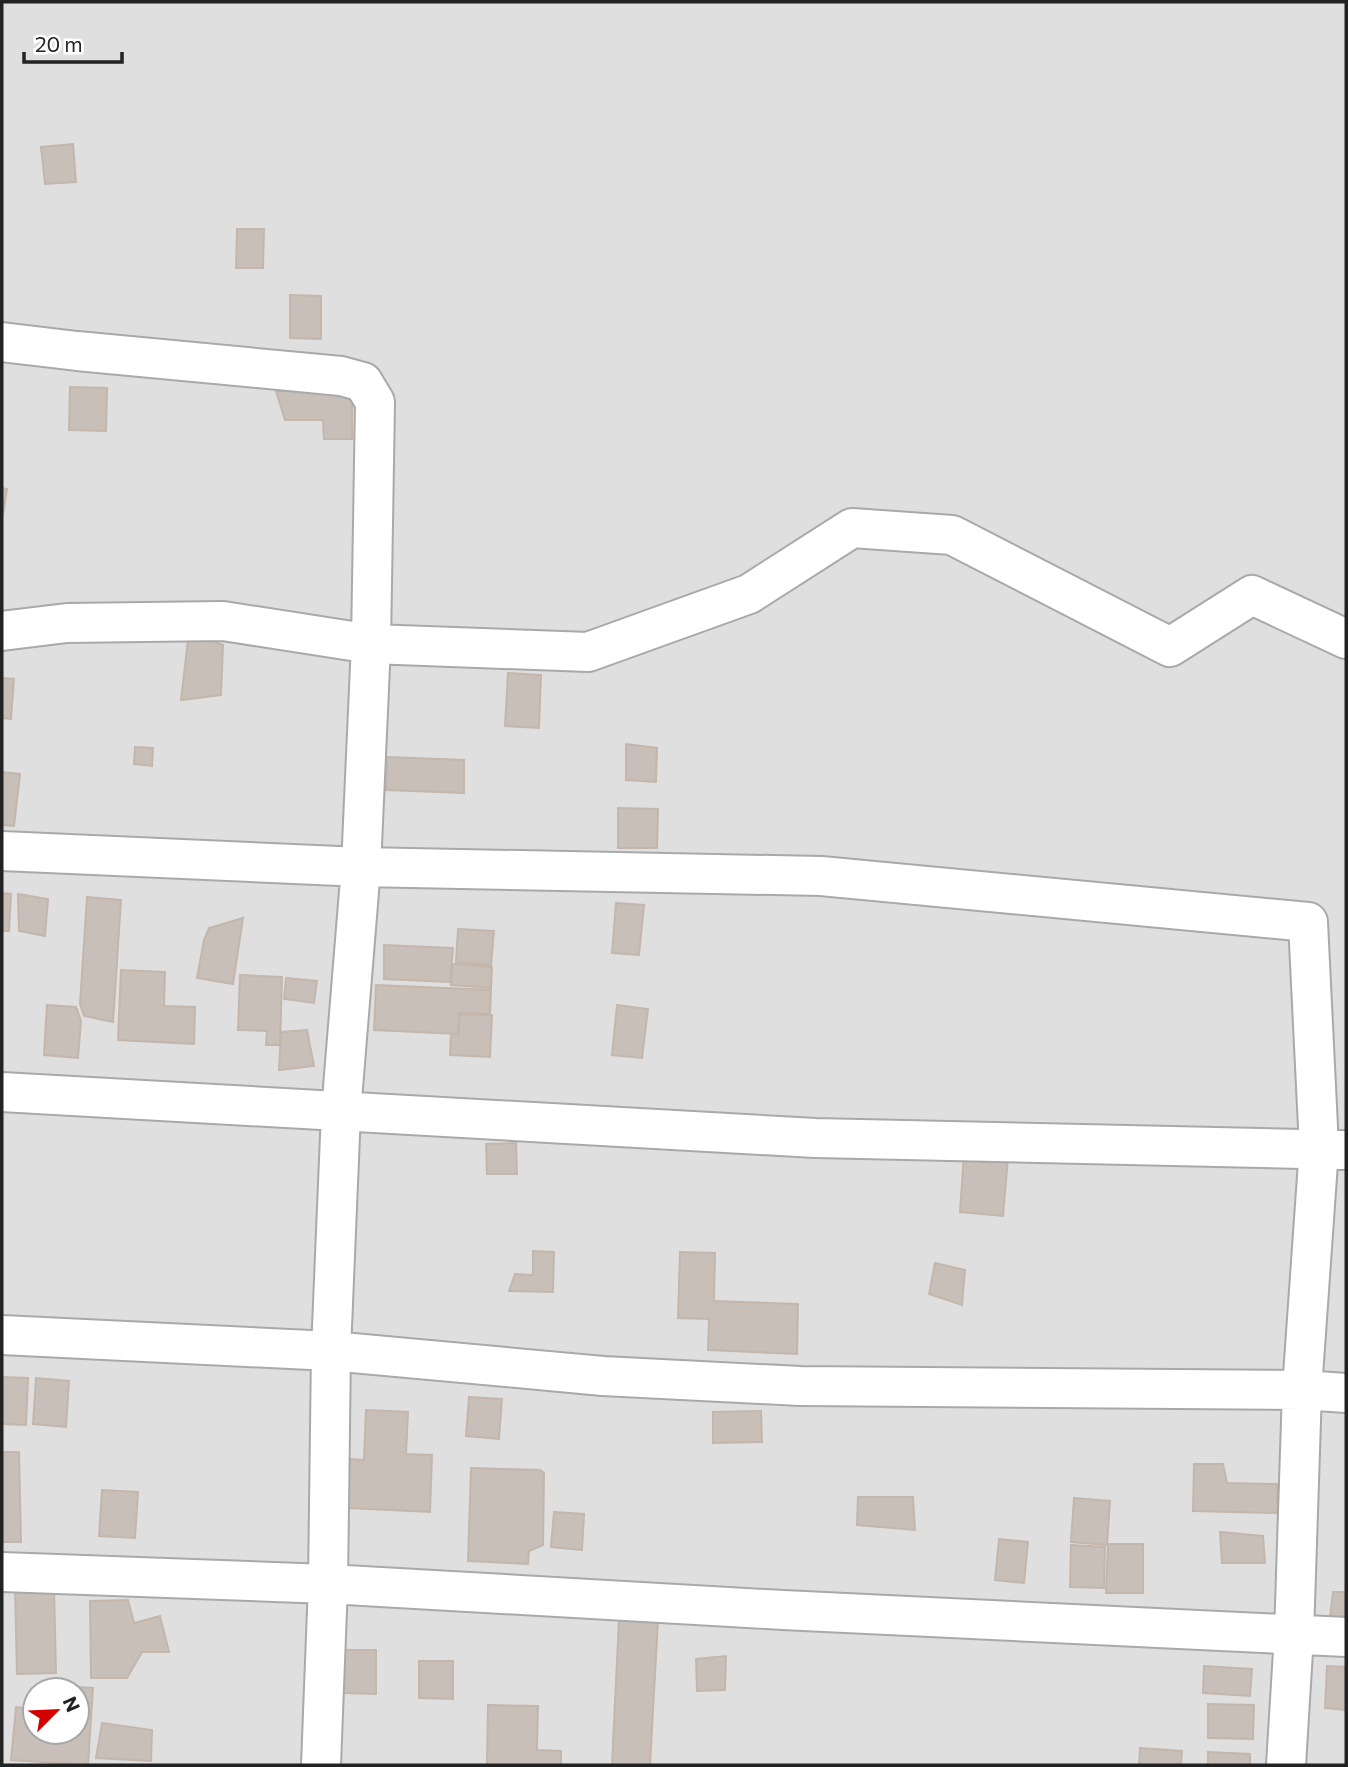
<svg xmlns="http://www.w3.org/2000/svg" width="1348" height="1767" viewBox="0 0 1348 1767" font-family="Commissioner,sans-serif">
<rect width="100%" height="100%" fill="#f2efe9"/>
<path fill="#e0dfdf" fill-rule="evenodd" d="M 2,2 L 1346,2 L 1346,1765 L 2,1765 ZM 35,1690 L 77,1690 L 77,1732 L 35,1732 Z"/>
<path fill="#c7bfb8" stroke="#c4b6ab" stroke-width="2" d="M 73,144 L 76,182 L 45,184 L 41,147 Z
M 237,229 L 264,229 L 263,268 L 236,268 Z
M 290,295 L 321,296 L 321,339 L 290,338 Z
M 70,387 L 107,388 L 106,431 L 69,430 Z
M 276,391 L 352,391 L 352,439 L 324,439 L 323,420 L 285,420 Z
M 2,488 L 7,489 L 3,514 L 2,514 Z
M 189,632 L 223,645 L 221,695 L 181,700 Z
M 508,673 L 541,675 L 539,728 L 505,726 Z
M 2,678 L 14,679 L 11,719 L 2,718 Z
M 626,744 L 657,748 L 656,782 L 626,780 Z
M 135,747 L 153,748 L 152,766 L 134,764 Z
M 387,757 L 464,760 L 464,793 L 386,790 Z
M 2,772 L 20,774 L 14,826 L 2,825 Z
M 618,808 L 658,809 L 657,848 L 618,848 Z
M 2,893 L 11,894 L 9,931 L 2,931 Z
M 18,894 L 48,899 L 45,936 L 19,931 Z
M 87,897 L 121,900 L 113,1022 L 84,1016 L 80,1004 Z
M 616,903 L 644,905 L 639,955 L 612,953 Z
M 243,918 L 233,984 L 197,978 L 204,940 L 209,928 Z
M 458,929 L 494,931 L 491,965 L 456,962 Z
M 384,945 L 453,948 L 450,982 L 384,979 Z
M 453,964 L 492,967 L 491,988 L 451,985 Z
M 121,970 L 165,972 L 164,1006 L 195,1007 L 194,1044 L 118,1040 Z
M 240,975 L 282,977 L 280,1045 L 266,1045 L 267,1031 L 238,1030 Z
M 286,978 L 317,981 L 314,1003 L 284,999 Z
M 376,985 L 491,990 L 490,1014 L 459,1013 L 458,1034 L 374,1030 Z
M 47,1005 L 76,1007 L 81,1021 L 78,1058 L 44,1055 Z
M 617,1005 L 648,1009 L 642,1058 L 612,1055 Z
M 459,1014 L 492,1015 L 490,1057 L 450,1055 L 451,1034 L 459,1035 Z
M 307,1030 L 314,1066 L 279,1070 L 281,1032 Z
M 516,1143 L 517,1174 L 487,1174 L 486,1144 Z
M 964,1154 L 1008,1158 L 1003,1216 L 960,1212 Z
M 533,1251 L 554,1252 L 553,1292 L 509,1291 L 515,1274 L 533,1275 Z
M 680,1252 L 715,1253 L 714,1301 L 798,1304 L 797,1354 L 708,1350 L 709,1319 L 678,1318 Z
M 935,1263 L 965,1270 L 962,1305 L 929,1294 Z
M 2,1377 L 28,1378 L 26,1425 L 2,1424 Z
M 36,1378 L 69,1381 L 66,1427 L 33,1424 Z
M 469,1397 L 502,1399 L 499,1439 L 466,1436 Z
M 366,1410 L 408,1412 L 406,1454 L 432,1455 L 430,1512 L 348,1508 L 350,1459 L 364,1460 Z
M 761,1411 L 762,1442 L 713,1443 L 713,1412 Z
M 2,1452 L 19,1452 L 21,1542 L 2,1542 Z
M 1194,1464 L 1223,1464 L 1227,1483 L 1277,1484 L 1277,1513 L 1193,1511 Z
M 471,1468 L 540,1470 L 544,1473 L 543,1545 L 529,1551 L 528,1564 L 468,1561 Z
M 102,1490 L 138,1492 L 135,1538 L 99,1536 Z
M 858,1497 L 913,1497 L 915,1530 L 857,1525 Z
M 1074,1498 L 1110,1501 L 1107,1545 L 1071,1542 Z
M 554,1512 L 584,1514 L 582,1550 L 551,1547 Z
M 1220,1532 L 1263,1536 L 1265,1563 L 1222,1563 Z
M 999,1539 L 1028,1542 L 1024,1583 L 995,1580 Z
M 1108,1544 L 1143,1544 L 1143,1593 L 1106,1593 Z
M 1071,1545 L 1105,1547 L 1104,1588 L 1070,1587 Z
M 54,1587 L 56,1673 L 17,1674 L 15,1588 Z
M 1333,1592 L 1346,1592 L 1346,1616 L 1330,1618 Z
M 128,1600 L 134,1623 L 160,1616 L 169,1652 L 142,1652 L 127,1678 L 91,1678 L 90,1601 Z
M 619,1619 L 658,1621 L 650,1765 L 654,1765 L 612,1765 Z
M 342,1650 L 376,1650 L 376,1694 L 343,1693 Z
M 726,1656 L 725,1690 L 697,1691 L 696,1659 Z
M 419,1661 L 453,1661 L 453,1699 L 419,1698 Z
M 1204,1666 L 1252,1669 L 1250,1696 L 1203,1693 Z
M 1327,1666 L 1346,1667 L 1346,1710 L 1325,1708 Z
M 57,1686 L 93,1688 L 88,1765 L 11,1760 L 16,1707 L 35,1709 L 35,1732 L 77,1732 L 77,1690 L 55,1690 Z
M 1208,1704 L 1254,1705 L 1253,1739 L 1208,1738 Z
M 488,1705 L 538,1706 L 537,1750 L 561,1751 L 561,1765 L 487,1765 Z
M 102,1723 L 152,1730 L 151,1761 L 96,1758 Z
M 1140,1748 L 1182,1751 L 1181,1765 L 1139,1765 Z
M 1208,1752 L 1250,1754 L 1250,1765 L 1208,1765 Z"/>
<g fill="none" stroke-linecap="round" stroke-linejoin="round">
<g stroke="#a9a9a9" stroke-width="42">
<path id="minor" d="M 2,342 L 77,351 L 341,376 L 363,382 L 375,402 L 371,644 L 361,867 L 341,1112 L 331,1351 L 328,1584 L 321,1765
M 2,631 L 67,623 L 223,621 L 371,644 L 588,652 L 749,594 L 852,528 L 952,535 L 1170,647 L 1252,595 L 1346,639
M 2,851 L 361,867 L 821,876 L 1308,922 L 1319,1148 L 1302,1390 L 1294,1635 L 1286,1765
M 2,1092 L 815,1138 L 1346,1150
M 2,1335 L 331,1351 L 603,1376 L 800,1386 L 1302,1390 L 1346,1393
M 2,1572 L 328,1584 L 783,1610 L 1346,1637"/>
</g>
<use href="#minor" stroke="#fff" stroke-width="38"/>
</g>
<rect width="1348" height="1767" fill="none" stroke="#222222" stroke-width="7"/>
<g transform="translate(56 1711) rotate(66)"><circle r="33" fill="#ffffff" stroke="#a7a7a7" stroke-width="2"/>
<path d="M0-5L12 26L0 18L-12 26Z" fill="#d40000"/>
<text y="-10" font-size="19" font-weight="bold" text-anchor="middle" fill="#222222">N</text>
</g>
<path d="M24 52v10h98v-10" fill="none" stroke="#222222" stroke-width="3.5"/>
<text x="35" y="52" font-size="21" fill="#222222" stroke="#ffffff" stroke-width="5" paint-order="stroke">20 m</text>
</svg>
